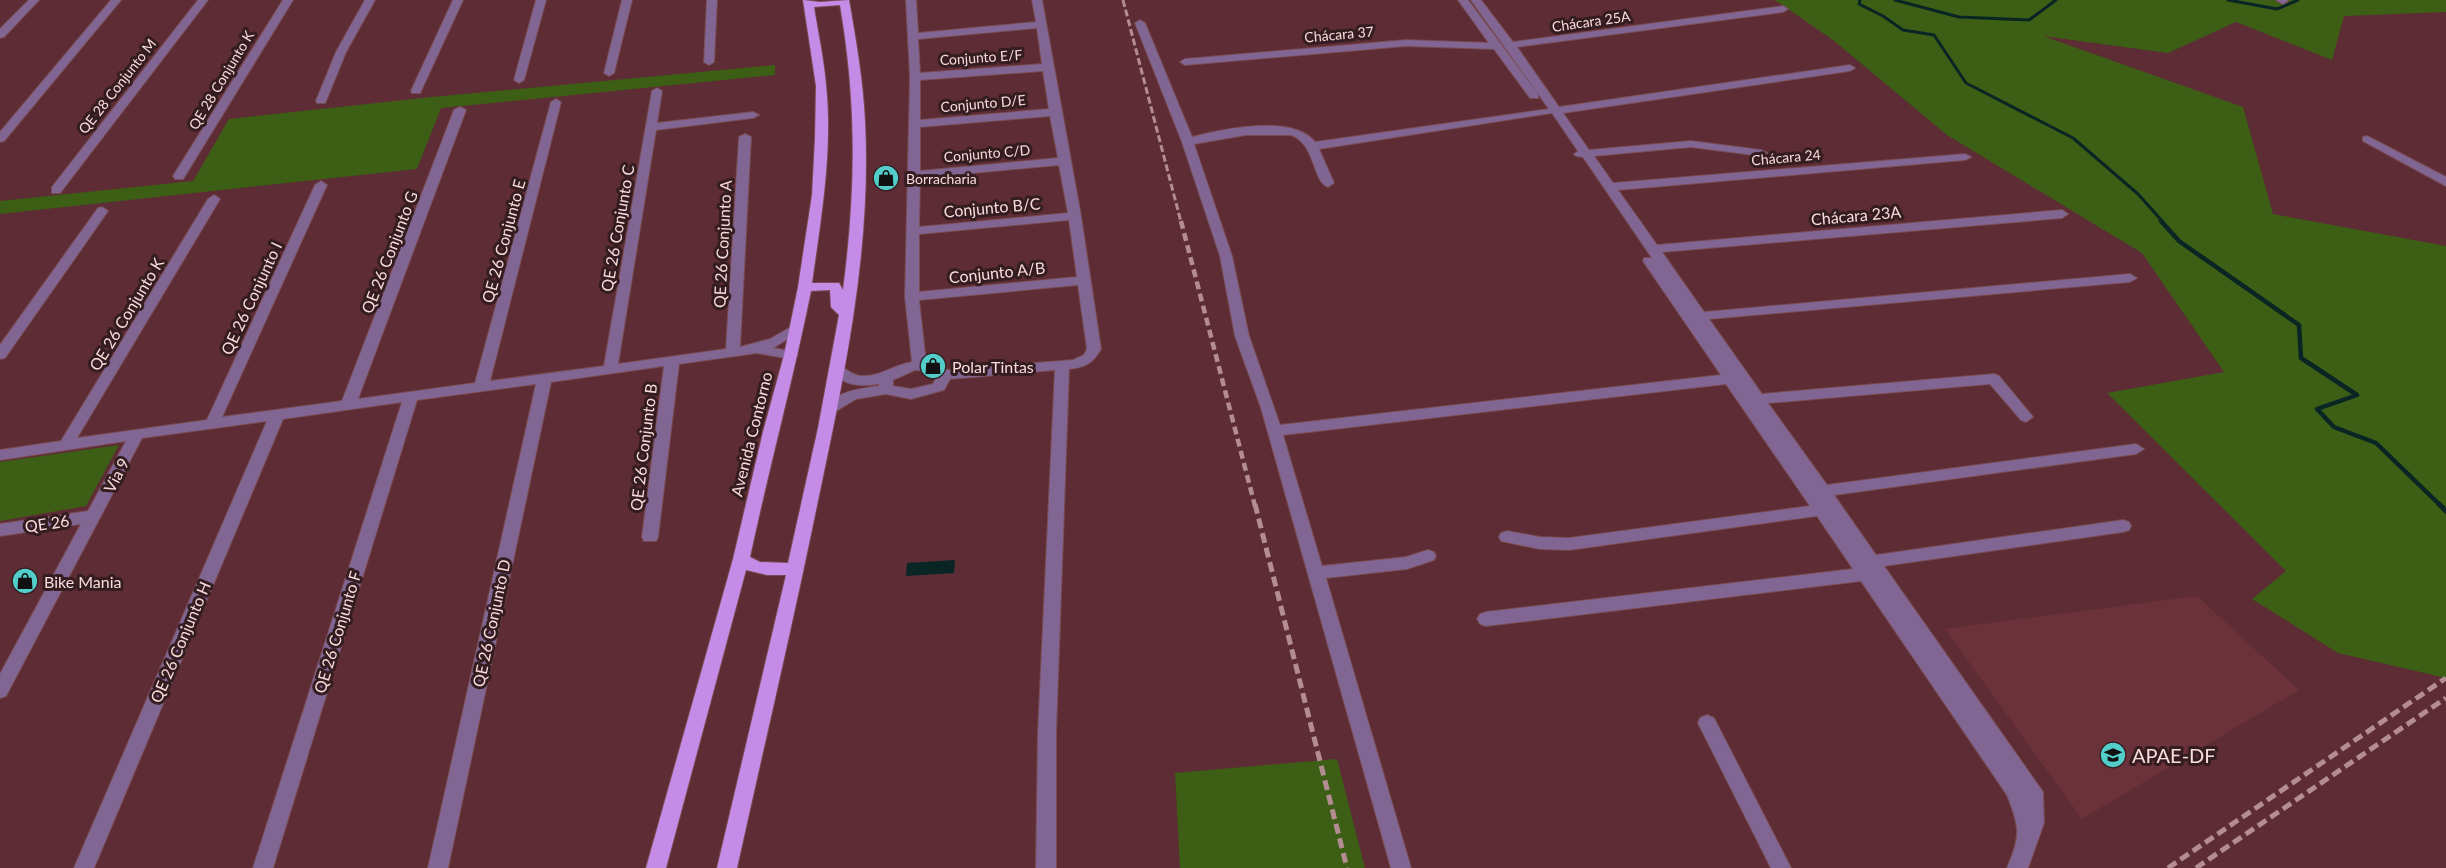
<svg xmlns="http://www.w3.org/2000/svg" width="2446" height="868" viewBox="0 0 2446 868" font-family="Lato,sans-serif">
<rect width="100%" height="100%" fill="#5d2c34"/>
<path fill="#6c323b" d="M 2197,596 L 2299,690 L 2082,819 L 1945,629 Z"/>
<path fill="#3c5f15" d="M 1775,0 L 2446,0 L 2446,12 L 2344,16 L 2332,60 L 2236,22 L 2168,53 L 2043,36 L 2243,107 L 2273,214 L 2446,246 L 2446,678 L 2338,653 L 2252,599 L 2286,571 L 2107,393 L 2224,372 L 2142,253 L 1947,135 L 1833,40 Z
M 775,65 L 775,75 L 441,108 L 417,169 L 0,214 L 0,201 L 193,181 L 229,119 L 432,97 Z
M 119,445 L 86,506 L 0,521 L 0,462 Z
M 1337,759 L 1365,868 L 1180,868 L 1175,773 Z"/>
<path fill="#092524" d="M 955,560 L 954,573 L 906,576 L 907,563 Z"/>
<g fill="none" stroke-linecap="round" stroke-linejoin="round">
<path stroke="#092524" stroke-width="3" d="M 1860,0 L 1859,4 L 1883,16 L 1903,30 L 1934,35 L 1966,83 L 2073,138 L 2138,194 L 2163,222
M 1895,0 L 1959,17 L 2029,20 L 2056,0
M 2228,0 L 2277,9 L 2298,0"/>
<path stroke="#092524" stroke-width="4.5" d="M 2161,221 L 2179,241 L 2299,325 L 2301,358 L 2357,395 L 2317,409 L 2334,427 L 2376,443 L 2441,506"/>
<path stroke="#092524" stroke-width="5" d="M 2439,504 L 2446,511"/>
<g stroke="#794b52" stroke-width="2">
<path id="minor" d="M 29,0 L 39,0 L 4,37 L 0,38 L 0,29 Z
M 111,0 L 121,0 L 4,141 L 0,142 L 0,132 Z
M 198,0 L 208,0 L 60,193 L 52,193 L 52,187 Z
M 283,0 L 293,0 L 185,176 L 183,179 L 175,179 L 173,176 Z
M 365,0 L 375,0 L 346,52 L 326,101 L 325,103 L 317,103 L 316,101 L 336,52 Z
M 453,0 L 463,0 L 421,91 L 420,93 L 412,93 L 411,91 Z
M 536,0 L 546,0 L 524,80 L 519,83 L 514,80 Z
M 622,0 L 632,0 L 614,73 L 609,76 L 604,73 Z
M 707,0 L 717,0 L 714,62 L 709,65 L 704,62 Z
M 906,0 L 916,0 L 918,33 L 1036,22 L 1032,0 L 1042,0 L 1081,216 L 1101,349 C 1094,362 1085,368 1069,369 L 1056,733 L 1056,868 L 1036,868 L 1038,733 L 1055,370 L 950,379 L 944,390 L 911,399 L 886,394 L 856,399 L 830,415 L 823,410 C 836,391 858,389 879,386 L 879,384 C 860,387 842,386 830,369 L 832,366 C 844,363 849,376 862,376 C 880,377 893,365 912,362 L 905,297 L 910,77 ZM 1037,28 L 1042,64 L 920,73 L 918,39 ZM 1043,71 L 1049,109 L 920,120 L 920,80 ZM 1050,116 L 1058,158 L 920,171 L 920,127 ZM 1059,165 L 1068,213 L 919,227 L 920,178 ZM 1069,220 L 1077,277 L 919,292 L 919,234 ZM 1078,285 L 1087,349 L 1084,355 L 1073,360 L 948,370 L 926,362 L 919,300 ZM 915,370 L 927,371 L 937,376 L 933,384 L 911,389 L 893,386 L 893,380 Z
M 1458,0 L 1468,0 L 1538,94 L 1538,98 L 1530,98 L 1494,49 L 1406,46 L 1185,65 L 1180,62 L 1185,59 L 1406,40 L 1489,43 Z
M 1471,0 L 1481,0 L 1513,42 L 1783,6 L 1788,9 L 1783,12 L 1517,47 L 1559,107 L 1850,65 L 1855,68 L 1850,71 L 1563,113 L 1589,150 L 1691,141 L 1761,150 L 1767,153 L 1761,156 L 1691,147 L 1594,156 L 1613,183 L 1965,154 L 1971,157 L 1965,160 L 1618,190 L 1657,245 L 2062,210 L 2068,214 L 2062,218 L 1662,252 L 1704,312 L 2130,274 L 2137,278 L 2130,282 L 1709,319 L 1762,394 L 1994,374 L 1999,376 L 2033,417 L 2026,422 L 2021,420 L 1990,384 L 1768,403 L 1827,485 L 2136,444 L 2144,449 L 2136,454 L 1834,495 L 1876,555 L 2123,520 L 2129,522 L 2131,526 L 2129,530 L 2123,532 L 1884,566 L 2043,792 L 2044,823 L 2028,868 L 2007,868 C 2021,836 2020,828 2007,795 L 1861,581 L 1486,626 L 1480,624 L 1477,619 L 1480,614 L 1486,612 L 1853,569 L 1817,516 L 1569,550 L 1540,549 L 1501,541 L 1499,537 L 1501,533 L 1507,531 L 1540,537 L 1569,538 L 1810,506 L 1726,384 L 1283,435 L 1322,566 L 1406,557 L 1428,550 L 1434,552 L 1436,556 L 1434,560 L 1407,569 L 1326,578 L 1411,868 L 1391,868 L 1261,408 L 1235,336 L 1220,256 L 1182,142 L 1135,23 L 1140,20 L 1145,23 L 1192,137 C 1223,129 1293,114 1315,142 L 1549,109 ZM 1552,113 L 1578,151 L 1574,154 L 1576,156 L 1583,157 L 1652,258 L 1644,258 L 1643,261 L 1721,375 L 1280,425 L 1249,336 L 1232,256 L 1194,144 L 1246,135 L 1291,135 C 1316,144 1312,181 1328,187 L 1334,183 L 1319,149 Z
M 2276,0 L 2287,0 L 2288,1 L 2283,4 Z
M 657,88 L 662,91 L 657,123 L 753,112 L 759,115 L 753,118 L 656,130 L 618,364 L 726,349 L 739,137 L 745,134 L 751,137 L 740,347 L 770,339 L 796,324 L 803,328 L 801,331 L 773,348 L 796,352 L 798,355 L 791,359 L 757,353 L 679,364 L 658,537 L 656,541 L 644,541 L 642,537 L 664,366 L 551,382 L 448,868 L 428,868 L 536,384 L 417,400 L 273,868 L 253,868 L 402,402 L 283,419 L 94,868 L 74,868 L 267,421 L 142,438 L 6,696 L 0,698 L 0,674 L 81,524 L 0,536 L 0,524 L 88,511 L 126,441 L 0,460 L 0,450 L 61,441 L 208,199 L 214,195 L 220,199 L 77,438 L 207,420 L 315,185 L 321,181 L 327,185 L 222,417 L 342,401 L 454,110 L 460,107 L 466,110 L 358,399 L 475,383 L 551,102 L 556,99 L 561,102 L 490,381 L 604,366 L 652,91 Z
M 2367,136 L 2446,177 L 2446,186 L 2363,141 L 2363,137 Z
M 102,207 L 108,211 L 5,358 L 0,359 L 0,345 L 98,208 Z
M 1707,715 L 1714,718 L 1791,868 L 1771,868 L 1698,723 L 1700,718 Z"/>
</g>
<g stroke="#794b52" stroke-width="2">
<path id="major" d="M 803,0 L 820,2 L 849,0 C 856,40 863,80 865,121 C 872,254 842,386 815,515 C 791,632 763,750 737,868 L 717,868 L 786,575 L 767,575 L 746,570 L 666,868 L 646,868 L 733,559 L 763,432 L 784,355 L 798,287 L 812,195 L 815,138 L 816,86 ZM 840,5 C 857,104 856,190 843,290 L 839,283 L 812,283 C 821,218 833,150 826,85 C 824,59 818,33 814,7 ZM 811,291 L 830,290 L 831,307 L 839,315 L 818,428 L 788,563 L 760,562 L 750,557 C 769,468 793,380 811,291 Z"/>
</g>
<use href="#minor" fill="#816693" fill-rule="evenodd"/>
<use href="#major" fill="#c48ce6" fill-rule="evenodd"/>
<path stroke="#b48d92" stroke-width="3" stroke-dasharray="7 3" stroke-linecap="butt" d="M 1123,0 L 1181,222"/>
<path stroke="#b48d92" stroke-width="4.5" stroke-dasharray="8 4.5" stroke-linecap="butt" d="M 1181,221 L 1255,506"/>
<path stroke="#b48d92" stroke-width="5" stroke-dasharray="10 5" stroke-linecap="butt" d="M 1255,504 L 1347,868
M 2168,868 L 2446,678
M 2196,868 L 2446,698"/>
</g>
<defs>
<g id="shop-disc" transform="scale(1.35)"><circle r="9.5" fill="#53cdc9" stroke="#341d20"/><path d="M-5-2.5h2.3a2.7 3.5 0 0 1 5.4 0H5L5.5 6h-11ZM-1.5-2.5h3a1.5 2.3 0 0 0-3 0Z" fill="#111"/></g>
<g id="school-disc" transform="scale(1.35)"><circle r="9.5" fill="#53cdc9" stroke="#341d20"/><path d="M0-5L7-2L0 1L-7-2ZM-4 1L0 2.5L4 1V4Q0 6-4 4Z" fill="#111"/></g>
</defs>
<g fill-rule="evenodd">
<use href="#shop-disc" x="886" y="178"/>
<use href="#shop-disc" x="933" y="366"/>
<use href="#shop-disc" x="25" y="581"/>
<use href="#school-disc" x="2113" y="755"/>
</g>
<g text-anchor="middle" dominant-baseline="central" stroke-width="6" stroke-linejoin="round" paint-order="stroke">
<g font-size="14" fill="#fadadd" stroke="#341d20">
<text transform="translate(1591 21) rotate(-8)">Chácara 25A</text>
<text transform="translate(1339 34) rotate(-5)">Chácara 37</text>
<text transform="translate(981 57) rotate(-4)">Conjunto E/F</text>
<text transform="translate(221 80) rotate(-59)">QE 28 Conjunto K</text>
<text transform="translate(117 86) rotate(-52)">QE 28 Conjunto M</text>
<text transform="translate(983 103) rotate(-5)">Conjunto D/E</text>
<text transform="translate(987 153) rotate(-5)">Conjunto C/D</text>
<text transform="translate(1786 157) rotate(-5)">Chácara 24</text>
</g>
<g font-size="14" fill="#fadadd" stroke="#341d20" text-anchor="start">
<text x="906" y="178">Borracharia</text>
</g>
<g font-size="16" fill="#fadadd" stroke="#341d20">
<text transform="translate(992 207) rotate(-5)">Conjunto B/C</text>
<text transform="translate(1856 215) rotate(-5)">Chácara 23A</text>
<text transform="translate(617 228) rotate(-80)">QE 26 Conjunto C</text>
<text transform="translate(503 241) rotate(-75)">QE 26 Conjunto E</text>
<text transform="translate(722 244) rotate(-87)">QE 26 Conjunto A</text>
<text transform="translate(389 252) rotate(-69)">QE 26 Conjunto G</text>
<text transform="translate(997 272) rotate(-6)">Conjunto A/B</text>
<text transform="translate(251 298) rotate(-65)">QE 26 Conjunto I</text>
<text transform="translate(126 314) rotate(-59)">QE 26 Conjunto K</text>
<text transform="translate(751 434) rotate(-76)">Avenida Contorno</text>
<text transform="translate(643 447) rotate(-83)">QE 26 Conjunto B</text>
<text transform="translate(116 475) rotate(-63)">Via 9</text>
<text transform="translate(47 523) rotate(-8)">QE 26</text>
<text transform="translate(491 623) rotate(-78)">QE 26 Conjunto D</text>
<text transform="translate(337 632) rotate(-73)">QE 26 Conjunto F</text>
<text transform="translate(180 642) rotate(-67)">QE 26 Conjunto H</text>
</g>
<g font-size="16" fill="#fadadd" stroke="#341d20" text-anchor="start">
<text x="952" y="366">Polar Tintas</text>
<text x="44" y="581">Bike Mania</text>
</g>
<g font-size="20" fill="#fadadd" stroke="#341d20" text-anchor="start">
<text x="2132" y="755">APAE-DF</text>
</g>
</g>
</svg>
